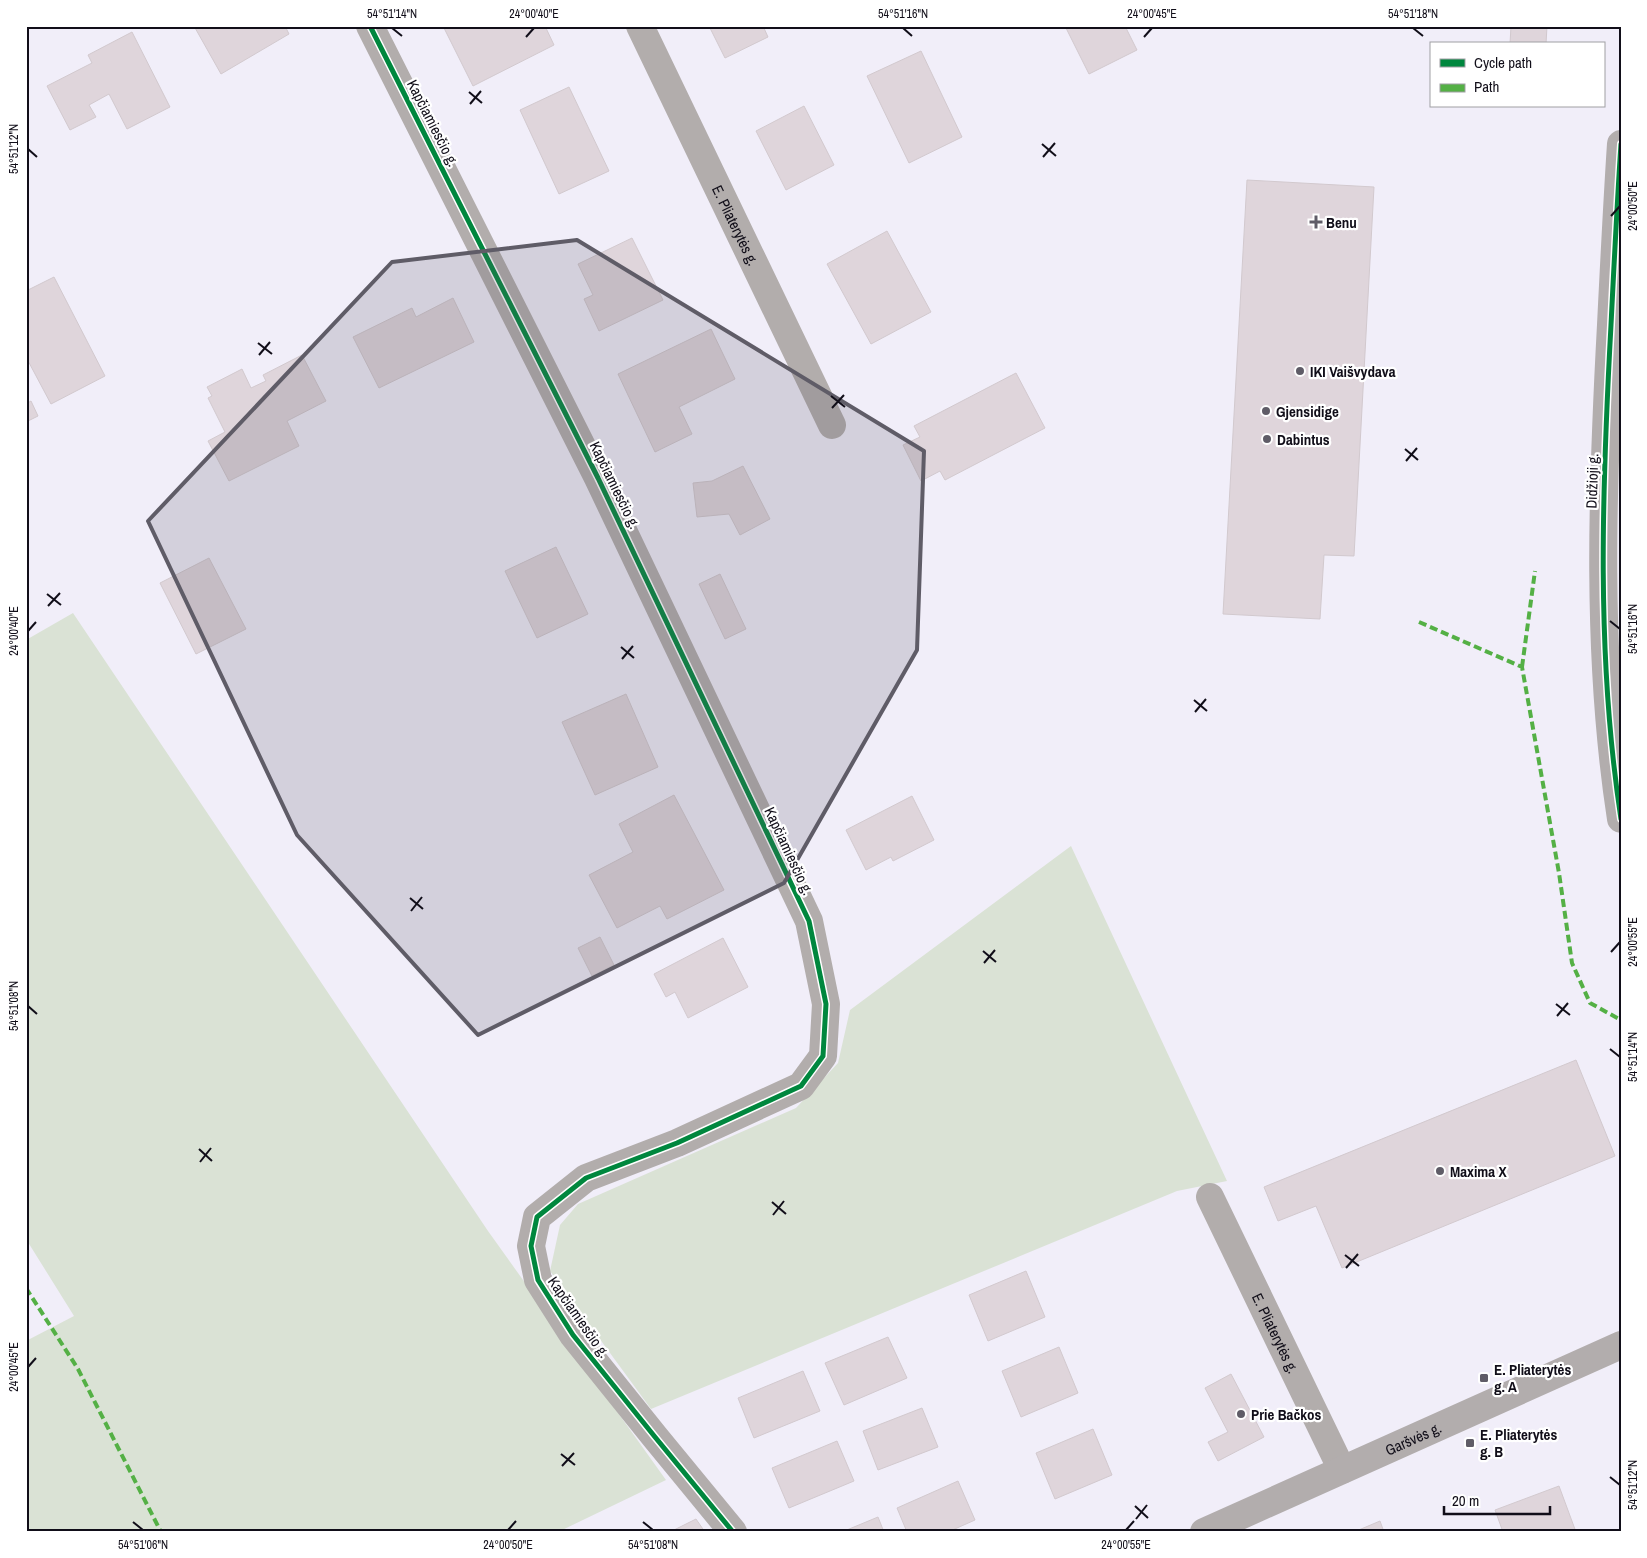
<svg xmlns="http://www.w3.org/2000/svg" width="1647" height="1558" viewBox="0 0 1647 1558" font-family="'Archivo Narrow',sans-serif">
<rect width="100%" height="100%" fill="#f1eef9"/>
<path fill="#dae2d5" d="M 73,613 L 488,1231 L 666,1480 L 558,1532 L 26,1532 L 26,1341 L 74,1316 L 26,1239 L 26,640 Z
M 1071,846 L 1227,1181 L 1177,1191 L 651,1409 L 550,1271 L 560,1225 L 578,1204 L 796,1108 L 838,1063 L 850,1010 Z"/>
<path fill="#dfd5db" stroke="#d2c9ce" d="M 194,26 L 285,26 L 289,34 L 221,74 Z
M 443,26 L 545,26 L 554,45 L 473,86 Z
M 709,26 L 763,26 L 768,37 L 725,58 Z
M 1065,26 L 1125,26 L 1137,50 L 1089,74 Z
M 1511,26 L 1547,26 L 1546,44 L 1510,44 Z
M 132,32 L 170,107 L 127,129 L 109,94 L 89,105 L 96,117 L 70,130 L 47,86 L 92,63 L 88,55 Z
M 921,51 L 962,137 L 909,163 L 867,76 Z
M 569,87 L 609,171 L 559,194 L 520,110 Z
M 804,106 L 834,165 L 786,190 L 756,131 Z
M 1247,180 L 1374,187 L 1354,556 L 1324,555 L 1320,619 L 1223,614 Z
M 887,231 L 931,312 L 871,344 L 827,264 Z
M 632,238 L 663,300 L 599,331 L 584,299 L 593,295 L 578,264 Z
M 54,277 L 105,376 L 51,404 L 26,357 L 26,291 Z
M 453,298 L 474,342 L 379,388 L 353,337 L 412,308 L 416,317 Z
M 711,329 L 735,379 L 679,407 L 692,434 L 655,452 L 618,374 Z
M 302,355 L 326,401 L 287,421 L 299,446 L 229,481 L 208,441 L 225,432 L 208,398 L 212,396 L 207,387 L 242,369 L 251,388 L 266,381 L 263,375 Z
M 1016,373 L 1045,428 L 945,480 L 940,471 L 921,481 L 903,445 L 920,437 L 914,426 Z
M 31,401 L 38,416 L 26,422 L 26,404 Z
M 743,466 L 770,519 L 740,535 L 729,514 L 697,517 L 693,483 L 712,481 Z
M 556,547 L 588,614 L 537,638 L 505,571 Z
M 209,558 L 246,629 L 196,654 L 160,583 Z
M 720,574 L 746,629 L 725,639 L 699,584 Z
M 626,694 L 658,767 L 595,795 L 562,722 Z
M 674,795 L 724,890 L 667,919 L 660,906 L 617,928 L 589,875 L 633,852 L 619,824 Z
M 912,796 L 934,840 L 893,861 L 891,857 L 866,870 L 846,830 Z
M 600,937 L 614,965 L 592,976 L 578,948 Z
M 723,938 L 748,987 L 688,1018 L 675,992 L 666,997 L 654,974 Z
M 1576,1060 L 1615,1156 L 1342,1268 L 1316,1206 L 1278,1221 L 1264,1187 Z
M 1026,1271 L 1045,1317 L 988,1341 L 969,1295 Z
M 888,1337 L 907,1378 L 844,1405 L 825,1363 Z
M 1059,1347 L 1078,1393 L 1021,1417 L 1002,1371 Z
M 803,1371 L 820,1411 L 754,1438 L 738,1398 Z
M 1231,1374 L 1264,1437 L 1218,1461 L 1208,1442 L 1228,1432 L 1205,1388 Z
M 922,1408 L 938,1447 L 878,1470 L 863,1431 Z
M 1093,1429 L 1112,1475 L 1055,1499 L 1036,1453 Z
M 837,1441 L 854,1481 L 789,1508 L 772,1468 Z
M 958,1481 L 975,1520 L 948,1532 L 907,1532 L 897,1508 Z
M 1559,1486 L 1576,1532 L 1503,1532 L 1495,1510 Z
M 878,1517 L 884,1532 L 842,1532 Z
M 696,1519 L 705,1532 L 670,1532 Z
M 1380,1521 L 1384,1532 L 1354,1532 Z"/>
<g fill="none" stroke-linecap="round" stroke-linejoin="round">
<g stroke="#b2adac" stroke-width="28">
<path d="M 370,26 L 598,478 L 809,921 L 826,1004 L 823,1056 L 801,1086 L 677,1143 L 586,1178 L 537,1217 L 531,1246 L 538,1280 L 573,1335 L 655,1437 L 733,1532"/>
<path id="s1" d="M 640,26 L 832,425"/>
<path id="s2" d="M 1210,1197 L 1342,1470"/>
</g>
<g stroke="#b2adad" stroke-width="28">
<path d="M 1621,144 C 1617,204 1614,265 1611,325 C 1602,490 1596,656 1621,819"/>
<path id="s3" d="M 1204,1532 L 1621,1345"/>
</g>
<path stroke="#54b045" stroke-width="4" stroke-dasharray="8 4" stroke-linecap="butt" d="M 1419,622 L 1522,667 L 1559,873 L 1572,963 L 1590,1003 L 1621,1020
M 1522,667 L 1535,571
M 26,1288 L 78,1369 L 161,1532"/>
<g stroke="#fff" stroke-width="8">
<path id="cycleway" d="M 370,26 L 598,478 L 809,921 L 826,1004 L 823,1056 L 801,1086 L 677,1143 L 586,1178 L 537,1217 L 531,1246 L 538,1280 L 573,1335 L 655,1437 L 733,1532
M 1621,144 C 1617,204 1614,265 1611,325 C 1602,490 1596,656 1621,819"/>
</g>
<use href="#cycleway" stroke="#00873e" stroke-width="5"/>
</g>
<path fill="#5f5c67" fill-opacity="0.2" stroke="#5f5c67" stroke-width="4" stroke-linejoin="round" d="M 577,240 L 924,451 L 917,650 L 784,883 L 478,1035 L 297,835 L 148,521 L 392,262 Z"/>
<path fill="none" stroke="#110e19" stroke-width="2" d="M 392,28 L 402,36M 903,28 L 912,36M 1413,28 L 1423,36M 526,37 L 534,28M 1144,37 L 1152,28M 469,92 L 482,103M 470,104 L 481,91M 1042,144 L 1056,156M 28,149 L 37,157M 1043,157 L 1055,143M 1611,216 L 1620,206M 258,343 L 272,354M 259,355 L 270,342M 831,396 L 845,407M 832,408 L 844,395M 1405,449 L 1418,460M 1406,461 L 1417,448M 47,594 L 61,605M 48,606 L 60,593M 1610,621 L 1620,629M 28,631 L 36,622M 621,647 L 634,658M 622,659 L 633,646M 1194,700 L 1207,711M 1195,712 L 1206,699M 410,898 L 423,909M 411,911 L 422,897M 983,951 L 996,962M 1611,952 L 1620,942M 984,963 L 995,950M 1556,1004 L 1570,1015M 28,1006 L 37,1014M 1557,1016 L 1568,1003M 1610,1049 L 1620,1057M 199,1149 L 212,1161M 200,1162 L 211,1148M 772,1202 L 786,1214M 773,1215 L 784,1201M 1345,1255 L 1359,1266M 1346,1268 L 1358,1254M 28,1367 L 36,1358M 561,1454 L 575,1465M 562,1466 L 574,1453M 1610,1477 L 1620,1485M 1135,1506 L 1148,1518M 1136,1519 L 1147,1505M 133,1522 L 143,1530M 643,1522 L 653,1530M 508,1530 L 516,1521M 1126,1530 L 1134,1521"/>
<g fill="#5f5c67" stroke="#fff" stroke-width="2">
<path d="M1313.5 214.5h5v5h5v5h-5v5h-5v-5h-5v-5h5z"/>
<circle cx="1300" cy="371" r="5"/>
<circle cx="1266" cy="411" r="5"/>
<circle cx="1267" cy="439" r="5"/>
<circle cx="1440" cy="1171" r="5"/>
<rect x="1479" y="1373" width="10" height="10" rx="2.5"/>
<circle cx="1241" cy="1414" r="5"/>
<rect x="1465" y="1438" width="10" height="10" rx="2.5"/>
</g>
<g text-anchor="middle" dominant-baseline="central" stroke-width="4.5" stroke-linejoin="round" paint-order="stroke">
<g font-size="15" fill="#110e19" stroke="#fff">
<text transform="translate(433 123) rotate(63)">Kapčiamiesčio g.</text>
<text stroke="none"><textPath href="#s1" startOffset="221">E. Pliaterytės g.</textPath></text>
<text transform="translate(1592 481) rotate(-88)">Didžioji g.</text>
<text transform="translate(615 485) rotate(64)">Kapčiamiesčio g.</text>
<text transform="translate(789 851) rotate(65)">Kapčiamiesčio g.</text>
<text transform="translate(579 1317) rotate(55)">Kapčiamiesčio g.</text>
<text stroke="none"><textPath href="#s2" startOffset="151">E. Pliaterytės g.</textPath></text>
<text stroke="none"><textPath href="#s3" startOffset="229">Garšvės g.</textPath></text>
</g>
<g font-size="15" font-weight="bold" fill="#110e19" stroke="#fff" text-anchor="start">
<text x="1326" y="222">Benu</text>
<text x="1310" y="371">IKI Vaišvydava</text>
<text x="1276" y="411">Gjensidige</text>
<text x="1277" y="439">Dabintus</text>
<text x="1450" y="1171">Maxima X</text>
<text x="1494" y="1369">E. Pliaterytės<tspan x="1494" dy="17">g. A</tspan></text>
<text x="1251" y="1414">Prie Bačkos</text>
<text x="1480" y="1434">E. Pliaterytės<tspan x="1480" dy="17">g. B</tspan></text>
</g>
</g>
<rect width="1647" height="1558" fill="none" stroke="#ffffff" stroke-width="55"/>
<rect x="1430" y="42" width="175" height="65" fill="#ffffff" stroke="#a09fa3"/>
<rect x="1440" y="59" width="25" height="8" fill="#00873e" stroke="#a09fa3"/>
<text x="1474" y="68" font-size="15" fill="#110e19">Cycle path</text>
<rect x="1440" y="84" width="25" height="8" fill="#54b045" stroke="#a09fa3"/>
<text x="1474" y="92" font-size="15" fill="#110e19">Path</text>
<path d="M1444 1506v8h106v-8" fill="none" stroke="#110e19" stroke-width="2.5"/>
<text x="1452" y="1506" font-size="15" fill="#110e19" stroke="#ffffff" stroke-width="4" paint-order="stroke">20 m</text>
<rect x="28" y="28" width="1592" height="1502" fill="none" stroke="#110e19" stroke-width="2"/>
<g font-size="12" text-anchor="middle" fill="#110e19">
<text x="392" y="18">54°51'14"N</text>
<text x="534" y="18">24°00'40"E</text>
<text x="903" y="18">54°51'16"N</text>
<text x="1152" y="18">24°00'45"E</text>
<text x="1413" y="18">54°51'18"N</text>
<text transform="translate(14 149) rotate(-90)" y="4">54°51'12"N</text>
<text transform="translate(1633 206) rotate(-90)" y="4">24°00'50"E</text>
<text transform="translate(1633 629) rotate(-90)" y="4">54°51'16"N</text>
<text transform="translate(14 631) rotate(-90)" y="4">24°00'40"E</text>
<text transform="translate(1633 942) rotate(-90)" y="4">24°00'55"E</text>
<text transform="translate(14 1006) rotate(-90)" y="4">54°51'08"N</text>
<text transform="translate(1633 1057) rotate(-90)" y="4">54°51'14"N</text>
<text transform="translate(14 1367) rotate(-90)" y="4">24°00'45"E</text>
<text transform="translate(1633 1485) rotate(-90)" y="4">54°51'12"N</text>
<text x="143" y="1549">54°51'06"N</text>
<text x="508" y="1549">24°00'50"E</text>
<text x="653" y="1549">54°51'08"N</text>
<text x="1126" y="1549">24°00'55"E</text>
</g>
</svg>
